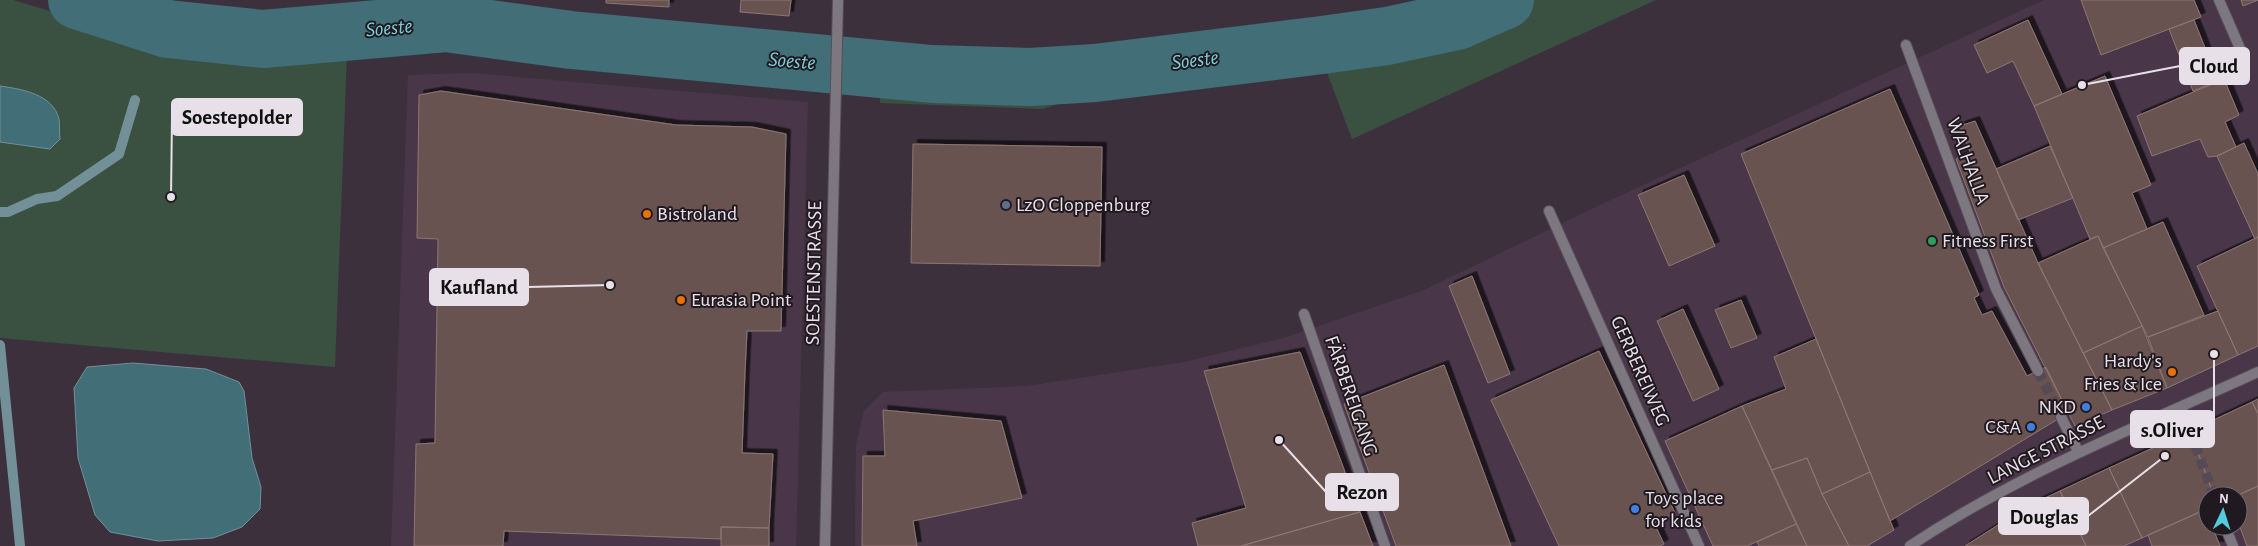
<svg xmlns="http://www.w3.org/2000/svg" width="2258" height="546" viewBox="0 0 2258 546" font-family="'Alegreya Sans',sans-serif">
<defs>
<filter id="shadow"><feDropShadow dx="4.5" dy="-4.5" stdDeviation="0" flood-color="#0009"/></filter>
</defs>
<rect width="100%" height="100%" fill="#3d303d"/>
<path fill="#493749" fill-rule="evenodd" d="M 2044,0 L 2258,0 L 2258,546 L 855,546 L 856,445 L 864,411 L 883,392 L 1027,386 L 1184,362 L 1284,338 L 1424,290 L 1600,205 ZM 2208,496 L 2238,496 L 2238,526 L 2208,526 Z
M 471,73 L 808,102 L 796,546 L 391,546 L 408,75 Z"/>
<path fill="#3a5142" d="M 0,0 L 13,0 L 157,43 L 250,57 L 347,54 L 335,367 L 0,338 Z
M 1530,0 L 1656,0 L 1352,139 L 1325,67 L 1087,93 L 1043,109 L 880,103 L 881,76 L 1032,85 L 1390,46 L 1461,31 Z"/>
<path fill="#416e77" stroke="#739099" d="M 0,86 C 21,89 53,94 59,119 C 60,125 59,133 60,139 L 50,149 L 0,142 Z
M 133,363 L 206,369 L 239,382 L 244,391 L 252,458 L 261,487 L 260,509 L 242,527 L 213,538 L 158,541 L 110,532 L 95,515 L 78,458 L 74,388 L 87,367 Z"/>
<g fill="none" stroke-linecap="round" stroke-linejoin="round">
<path stroke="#739099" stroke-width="10" d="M 0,212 L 8,212 L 37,199 L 57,196 L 119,154 L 135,100
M 0,345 L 20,546"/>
<path stroke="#416e77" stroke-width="58" d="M 77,0 L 168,29 L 263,39 L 446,23 L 571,40 L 932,74 L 1030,77 L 1095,73 L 1322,45 L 1387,36 L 1457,21 L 1505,0"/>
</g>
<path fill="#695351" stroke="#8d7673" filter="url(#shadow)" d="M 606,0 L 669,0 L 669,7 L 606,3 Z
M 741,0 L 791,0 L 789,16 L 740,12 Z
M 2081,0 L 2194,0 L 2201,17 L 2101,55 Z
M 2241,0 L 2258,0 L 2243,6 Z
M 2028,20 L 2062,94 L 2034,106 L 2013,61 L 1987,73 L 1974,45 Z
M 2194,20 L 2218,81 L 2193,91 L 2169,29 Z
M 2105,76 L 2151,185 L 2132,193 L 2147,229 L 2103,248 L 2098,236 L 2090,239 L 2034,106 Z
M 2224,79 L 2239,115 L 2225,122 L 2236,147 L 2217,156 L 2208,157 L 2200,139 L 2152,156 L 2137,116 Z
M 1890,89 L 1979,295 L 1974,298 L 1982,315 L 1992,311 L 2027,376 L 2046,367 L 2068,413 L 1890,521 L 1741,154 Z
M 441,91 L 676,125 L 752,127 L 786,134 L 781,331 L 747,331 L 745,372 L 742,453 L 773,454 L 769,528 L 721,527 L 721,539 L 504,531 L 503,546 L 414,546 L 416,444 L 435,443 L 438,239 L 417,238 L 419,95 Z
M 1975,121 L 2038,263 L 2112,410 L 2075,426 L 2004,287 L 1956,159 L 1970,152 L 1960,126 Z
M 2244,143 L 2258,174 L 2258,237 L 2255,239 L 2217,156 Z
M 913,144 L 1102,147 L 1100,266 L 911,263 Z
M 2050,146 L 2073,198 L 2018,220 L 1996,169 Z
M 1684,175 L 1715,246 L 1669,266 L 1638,195 Z
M 2163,222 L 2204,315 L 2148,337 L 2103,248 Z
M 2098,236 L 2142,326 L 2083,353 L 2038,263 Z
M 2258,237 L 2258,346 L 2238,355 L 2197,266 Z
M 1472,276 L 1510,374 L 1488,383 L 1449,286 Z
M 1741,300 L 1757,338 L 1731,348 L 1715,310 Z
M 1683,309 L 1719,389 L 1693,401 L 1657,321 Z
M 2218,311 L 2238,355 L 2167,388 L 2148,337 Z
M 2142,326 L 2167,388 L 2112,410 L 2083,353 Z
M 1816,339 L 1870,472 L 1822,494 L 1807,458 L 1772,470 L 1742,406 L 1786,389 L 1774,357 Z
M 1599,351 L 1675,513 L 1654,523 L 1664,544 L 1660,546 L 1559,546 L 1491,400 Z
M 1300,352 L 1360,512 L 1241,546 L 1198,546 L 1192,523 L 1246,508 L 1204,371 Z
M 1444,365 L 1511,546 L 1396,546 L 1344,404 Z
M 2258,399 L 2258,414 L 2252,402 Z
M 2252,402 L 2258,414 L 2258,486 L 2236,496 L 2214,496 L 2190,431 Z
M 1742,406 L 1796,524 L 1747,546 L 1713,546 L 1665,441 Z
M 883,410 L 1001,421 L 1022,498 L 913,521 L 917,546 L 862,546 L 863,456 L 885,456 Z
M 2190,431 L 2214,496 L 2208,496 L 2208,508 L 2142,538 L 2109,468 Z
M 1807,458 L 1822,494 L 1849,546 L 1807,546 L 1772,470 Z
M 2109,468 L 2142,538 L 2124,546 L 2086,546 L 2060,491 Z
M 1870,472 L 1894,530 L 1867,546 L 1849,546 L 1822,494 Z
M 2258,486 L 2258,546 L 2247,546 L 2238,522 L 2238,496 L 2236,496 Z
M 2060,491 L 2086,546 L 1965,546 L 2028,506 Z
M 2205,510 L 2208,518 L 2208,526 L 2212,526 L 2220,546 L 2152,546 L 2148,535 Z
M 1360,512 L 1373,546 L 1241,546 Z
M 1796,524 L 1807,546 L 1759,546 L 1757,542 Z
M 721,527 L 769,528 L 769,546 L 721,546 Z"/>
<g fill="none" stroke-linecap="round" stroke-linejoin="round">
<path stroke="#574a57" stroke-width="10" stroke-dasharray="10 5" stroke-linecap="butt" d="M 2038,371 L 2061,417
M 2190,431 L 2214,496"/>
<g stroke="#584c58" stroke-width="12">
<path id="service" d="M 2219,0 L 2242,53
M 1549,211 L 1651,439"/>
</g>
<g stroke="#584c58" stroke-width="12">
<path id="pedestrian" d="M 1906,45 L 1996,289 L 2038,371
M 1304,314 L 1385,546
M 2181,407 L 2190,431
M 2061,417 L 2078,451
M 1651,439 L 1699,546
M 2225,526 L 2233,546
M 1910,546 C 2019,473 2140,426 2258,372"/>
</g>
<g stroke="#584c58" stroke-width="12">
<path id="tertiary" d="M 825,546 L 838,0"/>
</g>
<use href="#service" stroke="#7d7880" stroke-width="10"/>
<use href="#pedestrian" stroke="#7d7880" stroke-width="10"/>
<use href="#tertiary" stroke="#7d7880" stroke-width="10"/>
</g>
<circle fill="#5c6f8a" stroke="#201a20" stroke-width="2" cx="1006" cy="205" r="5"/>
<g fill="#e8710a" stroke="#201a20" stroke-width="2">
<circle cx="647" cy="214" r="5"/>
<circle cx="681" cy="300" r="5"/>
<circle cx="2172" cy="372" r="5"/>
</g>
<circle fill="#2e9e5b" stroke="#201a20" stroke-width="2" cx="1932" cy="241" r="5"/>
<g fill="#3f7fe0" stroke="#201a20" stroke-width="2">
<circle cx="2086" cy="407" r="5"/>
<circle cx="2031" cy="427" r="5"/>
<circle cx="1635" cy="509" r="5"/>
</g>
<g text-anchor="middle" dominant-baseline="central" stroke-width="4" stroke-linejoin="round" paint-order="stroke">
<g font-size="20" fill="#e8e0e8" stroke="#201a20">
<text transform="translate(1968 161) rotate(70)">WALHALLA</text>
<text transform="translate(814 273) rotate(-89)">SOESTENSTRASSE</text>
<text transform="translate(1640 371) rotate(66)">GERBEREIWEG</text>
<text transform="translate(1351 396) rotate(71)">FÄRBEREIGANG</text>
<text transform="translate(2046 450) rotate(-27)">LANGE STRASSE</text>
</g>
<g font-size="20" fill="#e8e0e8" stroke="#201a20" text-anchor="start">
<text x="1016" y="205">LzO Cloppenburg</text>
<text x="657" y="214">Bistroland</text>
<text x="1942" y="241">Fitness First</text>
<text x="691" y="300">Eurasia Point</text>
<text x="2162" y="361" text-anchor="end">Hardy's<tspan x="2162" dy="23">Fries &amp; Ice</tspan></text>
<text x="2076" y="407" text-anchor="end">NKD</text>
<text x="2021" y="427" text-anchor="end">C&amp;A</text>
<text x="1645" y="498">Toys place<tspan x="1645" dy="23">for kids</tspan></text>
</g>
<g font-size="21" font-style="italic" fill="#7dcedc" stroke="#201a20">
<text transform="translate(389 28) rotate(-5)">Soeste</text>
<text transform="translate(1195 60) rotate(-7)">Soeste</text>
<text transform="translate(792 61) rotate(5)">Soeste</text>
</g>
</g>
<path fill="none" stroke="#e8e0e8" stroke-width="2" d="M2082 85L2180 66M171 197L172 117M610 285L528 287M2214 354L2214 429M1279 440L1326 492M2165 456L2088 516"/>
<g fill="#e8e0e8" stroke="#201a20" stroke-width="2">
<circle cx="2082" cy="85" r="5"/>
<circle cx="171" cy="197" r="5"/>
<circle cx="610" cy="285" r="5"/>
<circle cx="2214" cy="354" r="5"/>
<circle cx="1279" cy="440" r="5"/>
<circle cx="2165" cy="456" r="5"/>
</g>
<g fill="#e8e0e8" stroke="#e8e0e8" stroke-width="2">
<rect x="2180" y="48" width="69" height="36" rx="5"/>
<rect x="172" y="99" width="130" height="36" rx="5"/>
<rect x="430" y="269" width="98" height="36" rx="5"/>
<rect x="2131" y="411" width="83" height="36" rx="5"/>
<rect x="1326" y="474" width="72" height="36" rx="5"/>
<rect x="1999" y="498" width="89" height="36" rx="5"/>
</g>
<g font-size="21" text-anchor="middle" font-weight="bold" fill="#111">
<text x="2214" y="73">Cloud</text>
<text x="237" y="124">Soestepolder</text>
<text x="479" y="294">Kaufland</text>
<text x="2172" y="437">s.Oliver</text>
<text x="1362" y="499">Rezon</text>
<text x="2044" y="524">Douglas</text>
</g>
<g transform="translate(2223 511) rotate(4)"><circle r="24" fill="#201a20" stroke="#706970"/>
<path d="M0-4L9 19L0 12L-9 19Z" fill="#54cadd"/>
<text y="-8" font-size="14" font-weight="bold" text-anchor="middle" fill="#e8e0e8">N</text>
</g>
</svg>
